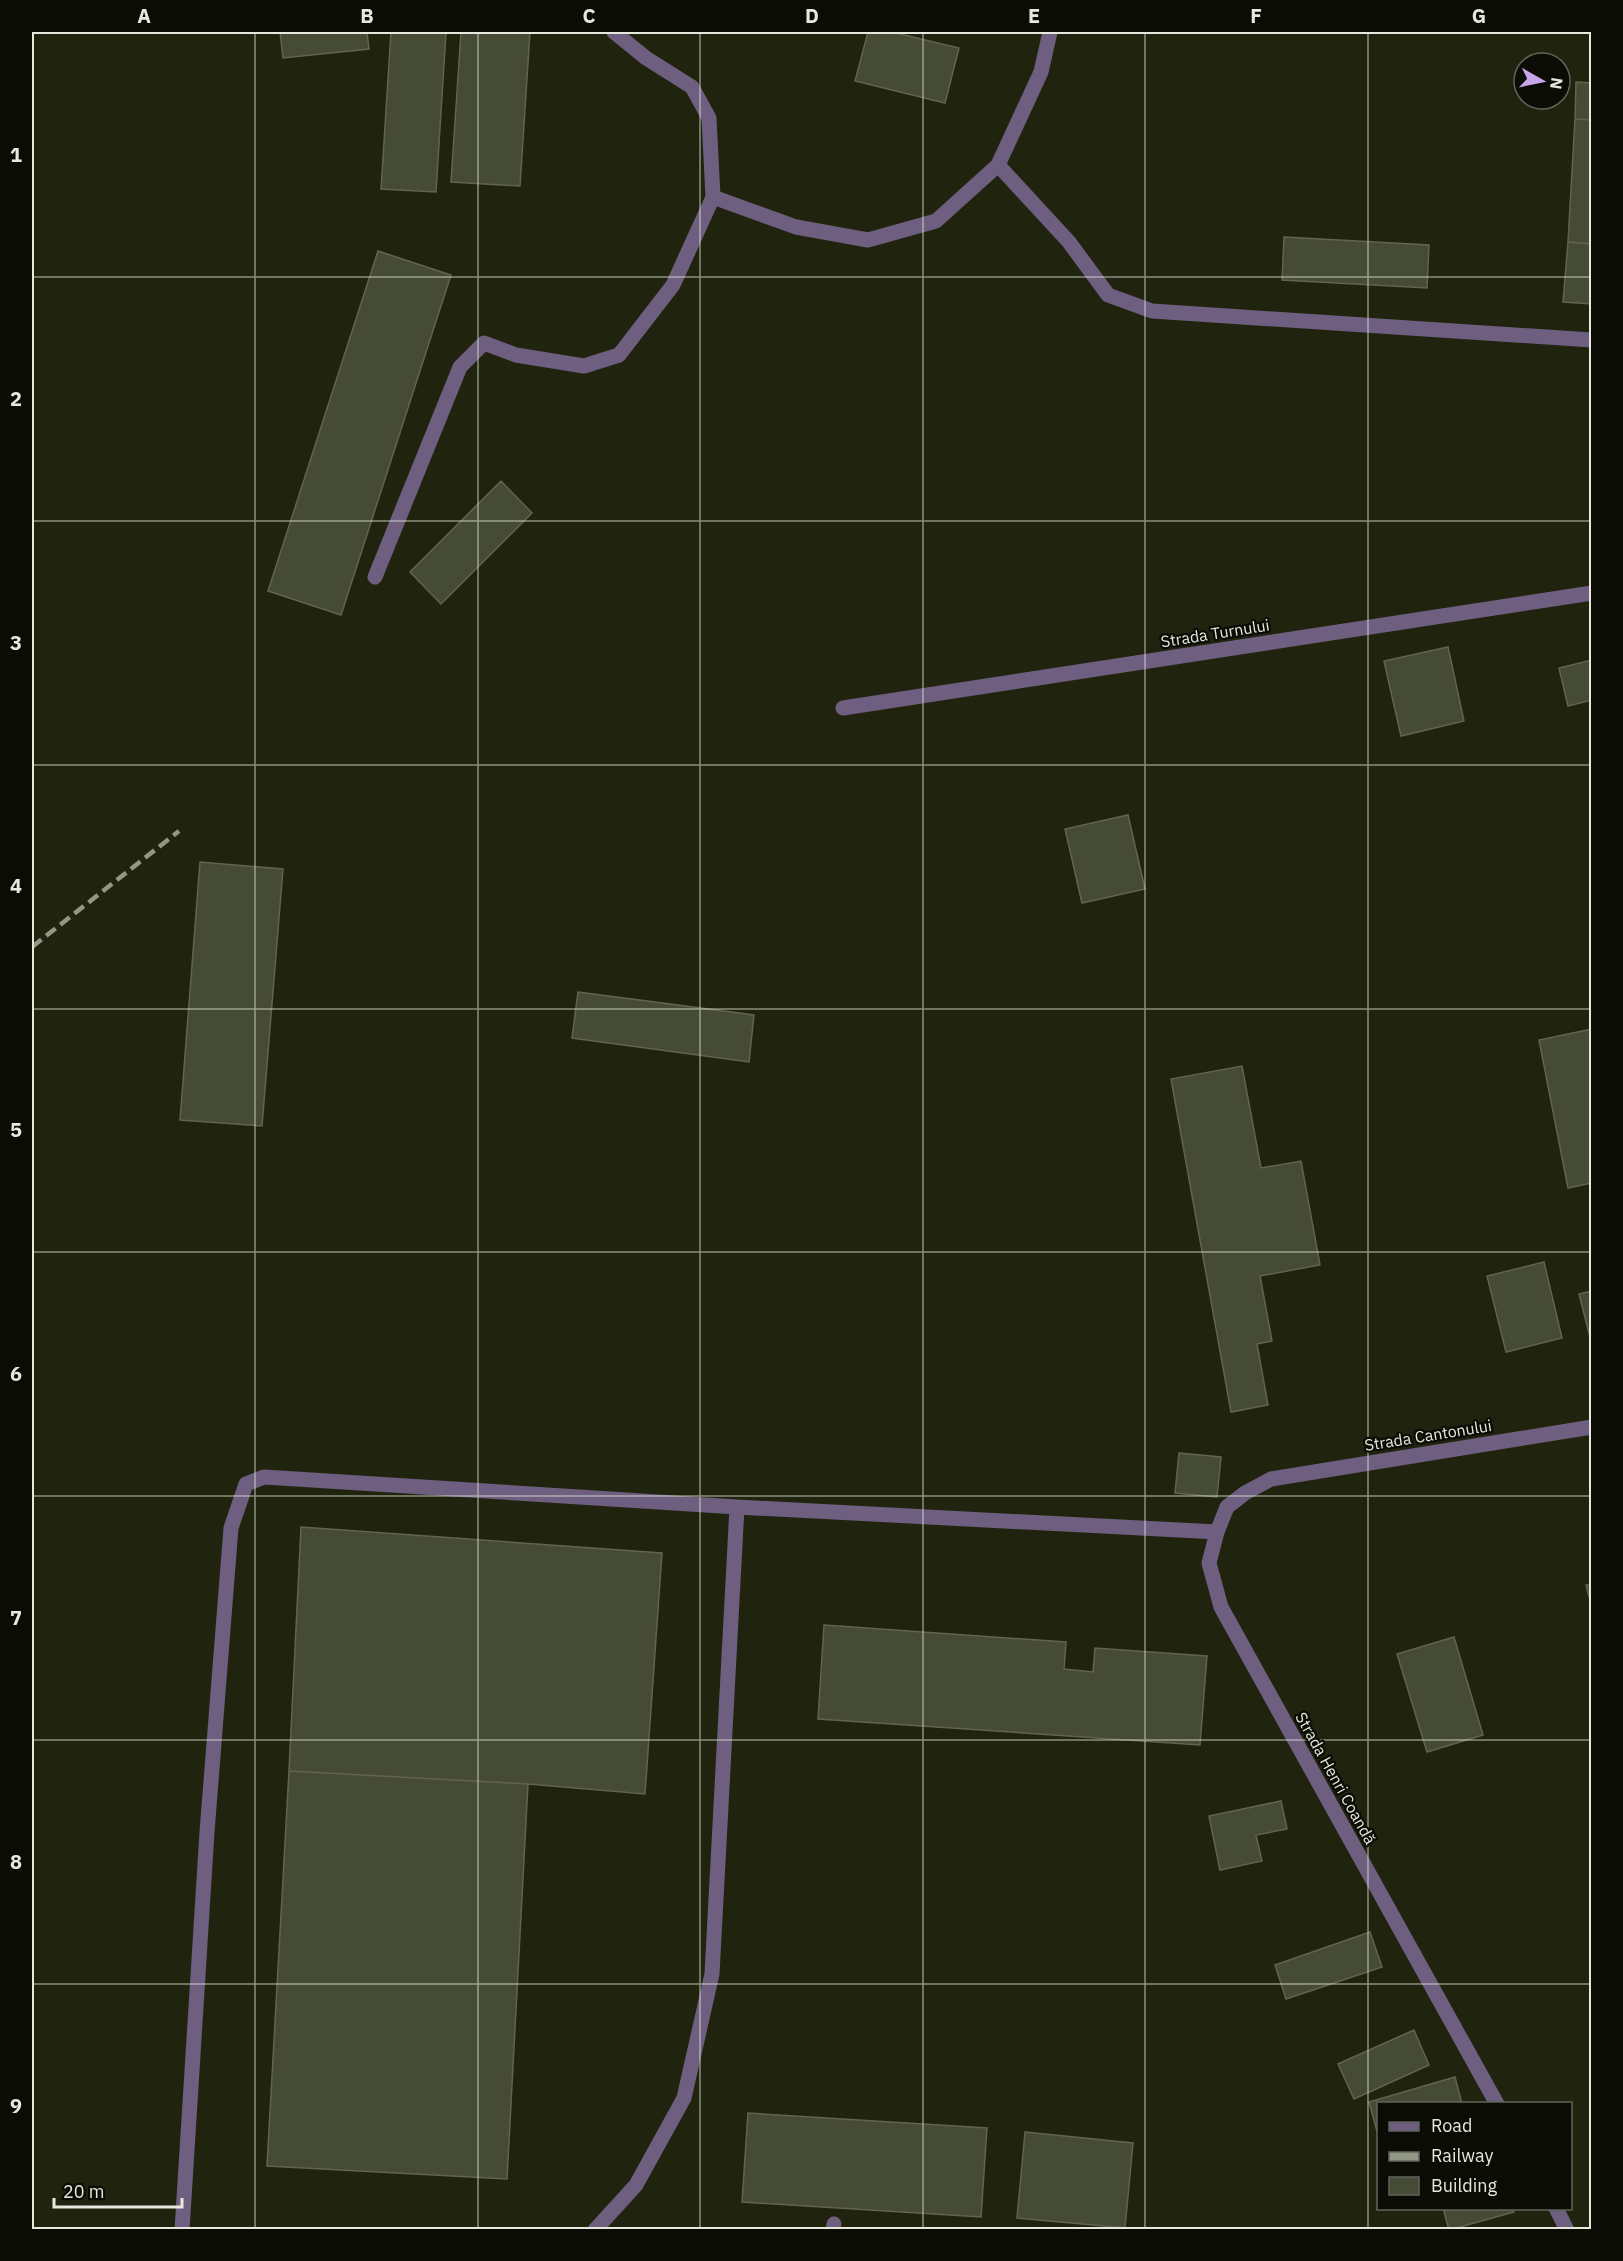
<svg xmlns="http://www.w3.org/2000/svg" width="1623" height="2261" viewBox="0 0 1623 2261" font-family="'IBM Plex Sans',sans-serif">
<rect width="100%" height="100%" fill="#20240f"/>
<path fill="#464b35" stroke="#61654f" stroke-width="1.5" d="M 280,32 L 367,32 L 369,49 L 283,58 Z
M 391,32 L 446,32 L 436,192 L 381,189 Z
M 461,32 L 530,32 L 520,186 L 451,182 Z
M 868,32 L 892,32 L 959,48 L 945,103 L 855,81 Z
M 1576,82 L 1592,83 L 1592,120 L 1575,119 Z
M 1575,119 L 1592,120 L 1592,244 L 1568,242 Z
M 1284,237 L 1429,245 L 1427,288 L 1282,280 Z
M 1568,242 L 1592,244 L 1592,304 L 1563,302 Z
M 378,251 L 451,275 L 341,615 L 268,591 Z
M 501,481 L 532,513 L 441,604 L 410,572 Z
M 1448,647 L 1464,721 L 1401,736 L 1384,661 Z
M 1592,660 L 1592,700 L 1568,706 L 1559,668 Z
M 1128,815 L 1145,889 L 1082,903 L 1065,829 Z
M 200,862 L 283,869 L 262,1126 L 180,1120 Z
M 578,992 L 754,1015 L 749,1062 L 572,1038 Z
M 1592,1029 L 1592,1183 L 1568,1188 L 1539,1040 Z
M 1242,1066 L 1261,1168 L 1301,1161 L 1320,1265 L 1260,1276 L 1272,1341 L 1257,1344 L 1268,1405 L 1231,1412 L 1171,1079 Z
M 1544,1262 L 1562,1338 L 1506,1352 L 1487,1276 Z
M 1592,1291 L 1592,1345 L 1579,1294 Z
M 1179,1453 L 1221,1457 L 1217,1497 L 1175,1493 Z
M 301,1527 L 662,1553 L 645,1794 L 528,1784 L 289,1771 Z
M 1592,1584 L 1592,1608 L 1586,1585 Z
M 824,1625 L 1066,1642 L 1064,1669 L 1093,1672 L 1095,1648 L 1207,1656 L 1200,1745 L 818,1719 Z
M 1454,1637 L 1483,1735 L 1427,1752 L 1397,1654 Z
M 289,1771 L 528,1784 L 507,2179 L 267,2166 Z
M 1281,1801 L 1287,1829 L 1256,1835 L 1262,1861 L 1220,1870 L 1209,1816 Z
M 1370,1932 L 1382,1967 L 1286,1999 L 1275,1965 Z
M 1414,2030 L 1429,2065 L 1354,2099 L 1338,2064 Z
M 1455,2077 L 1462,2104 L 1378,2104 L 1378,2135 L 1369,2102 Z
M 748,2113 L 987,2128 L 981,2217 L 742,2202 Z
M 1025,2132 L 1133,2143 L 1125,2228 L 1017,2218 Z
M 1443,2208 L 1513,2208 L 1514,2212 L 1449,2230 Z"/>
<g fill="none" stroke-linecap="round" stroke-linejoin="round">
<path stroke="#6e5e7f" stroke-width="15" d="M 998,165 L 1069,242 L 1108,295 L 1152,311 L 1592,340
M 713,197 L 796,227 L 868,240 L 936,221 L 998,165 L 1041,72 L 1050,32
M 375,577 L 460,367 L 484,343 L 516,355 L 584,366 L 619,355 L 673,285 L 713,197 L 709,118 L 692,87 L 646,58 L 614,32
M 182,2230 L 207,1832 L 231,1528 L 246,1484 L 264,1477 L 737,1507 L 1217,1532
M 595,2230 L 636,2185 L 684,2098 L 712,1974 L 737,1507
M 833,2230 L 834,2224"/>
<path stroke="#6e5e7f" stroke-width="15" d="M 843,708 L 1592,593
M 1497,2104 L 1221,1607 L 1209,1563 L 1217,1532 L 1227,1507 L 1245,1493 L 1271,1479 L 1592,1427
M 1556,2208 L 1567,2230"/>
<path stroke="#939786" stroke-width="4.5" stroke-dasharray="12 6" stroke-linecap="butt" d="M 32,947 L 179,831"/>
</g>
<path fill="none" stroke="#e6e9dc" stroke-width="1.5" stroke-opacity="0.55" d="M 255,32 L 255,2230M 478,32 L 478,2230M 700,32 L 700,2230M 923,32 L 923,2230M 1145,32 L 1145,2230M 1368,32 L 1368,2230M 32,277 L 1592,277M 32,521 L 1592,521M 32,765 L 1592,765M 32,1009 L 1592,1009M 32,1252 L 1592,1252M 32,1496 L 1592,1496M 32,1740 L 1592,1740M 32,1984 L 1592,1984"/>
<g text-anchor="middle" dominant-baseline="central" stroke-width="4.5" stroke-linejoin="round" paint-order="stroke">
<g font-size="16" fill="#e6e9dc" stroke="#0a0c05">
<text transform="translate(1215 633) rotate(-9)">Strada Turnului</text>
<text transform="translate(1428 1435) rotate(-9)">Strada Cantonului</text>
<text transform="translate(1336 1778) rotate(61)">Strada Henri Coandă</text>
</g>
</g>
<rect width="1623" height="2261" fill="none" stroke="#0a0c05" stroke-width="66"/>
<rect x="1377" y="2102" width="195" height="108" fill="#0a0c05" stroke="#62645b" stroke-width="1.5"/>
<rect x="1389" y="2122" width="30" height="9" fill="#6e5e7f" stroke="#62645b" stroke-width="1.5"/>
<text x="1431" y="2132" font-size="18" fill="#e6e9dc">Road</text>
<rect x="1389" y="2152" width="30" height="9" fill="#939786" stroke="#62645b" stroke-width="1.5"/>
<text x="1431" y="2162" font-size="18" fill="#e6e9dc">Railway</text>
<rect x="1389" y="2177" width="30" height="18" fill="#464b35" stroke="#62645b" stroke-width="1.5"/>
<text x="1431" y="2192" font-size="18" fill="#e6e9dc">Building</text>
<g transform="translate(1542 81) rotate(99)"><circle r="28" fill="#0a0c05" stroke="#62645b" stroke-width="1.5"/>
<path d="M0-4.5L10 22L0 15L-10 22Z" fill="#c9a5ee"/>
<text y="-9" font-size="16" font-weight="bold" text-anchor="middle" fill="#e6e9dc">N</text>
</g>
<path d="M54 2198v9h128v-9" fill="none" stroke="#e6e9dc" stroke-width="3"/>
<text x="63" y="2198" font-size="18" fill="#e6e9dc" stroke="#0a0c05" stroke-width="4.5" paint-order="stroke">20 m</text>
<rect x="33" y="33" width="1557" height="2195" fill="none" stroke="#e6e9dc" stroke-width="2"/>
<g font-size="20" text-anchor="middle" font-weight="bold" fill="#e6e9dc">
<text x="144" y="23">A</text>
<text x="367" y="23">B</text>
<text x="589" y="23">C</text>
<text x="812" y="23">D</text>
<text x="1034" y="23">E</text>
<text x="1256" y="23">F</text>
<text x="1479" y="23">G</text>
<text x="16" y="162">1</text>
<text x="16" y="406">2</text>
<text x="16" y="650">3</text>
<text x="16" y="893">4</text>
<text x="16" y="1137">5</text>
<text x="16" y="1381">6</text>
<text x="16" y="1625">7</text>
<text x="16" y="1869">8</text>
<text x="16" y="2113">9</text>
</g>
</svg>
